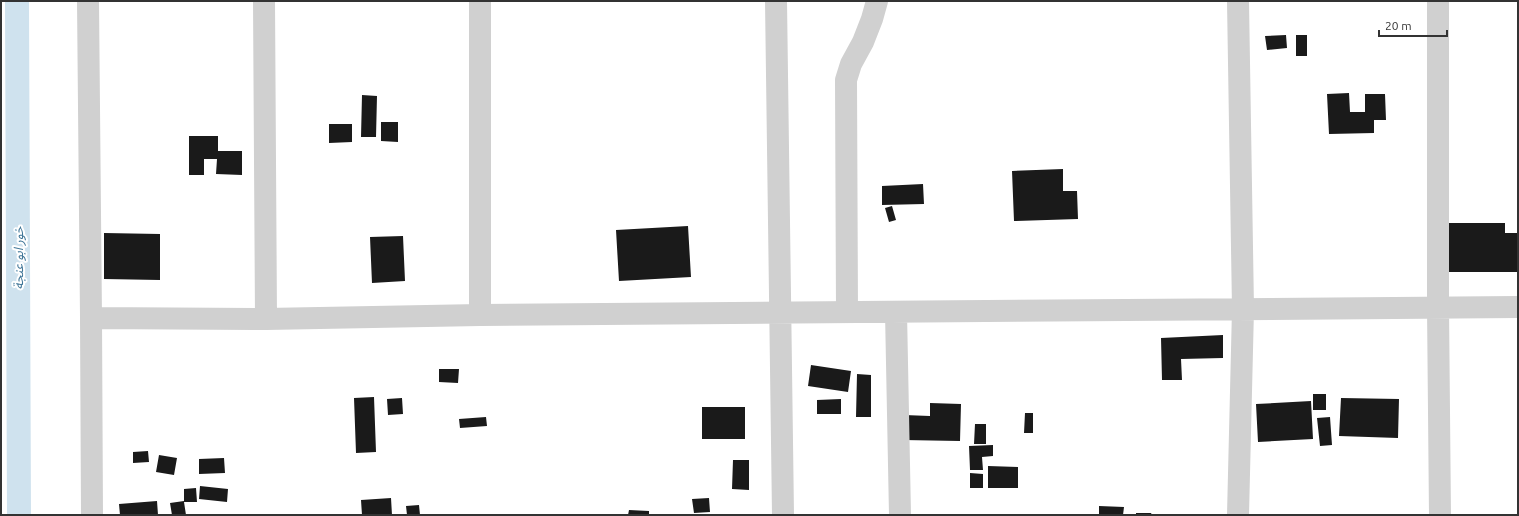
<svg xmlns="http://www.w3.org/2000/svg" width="1519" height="516" viewBox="0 0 1519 516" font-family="Ubuntu,'Noto Sans Arabic',sans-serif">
<rect width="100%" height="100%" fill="#fff"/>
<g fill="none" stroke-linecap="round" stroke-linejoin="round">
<path stroke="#cfe2ee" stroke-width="24" d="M 17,1 L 19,515"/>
</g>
<path fill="#1a1a1a" d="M 1286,35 L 1287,48 L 1267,50 L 1265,36 Z
M 1296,35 L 1307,35 L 1307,56 L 1296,56 Z
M 1349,93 L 1350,112 L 1365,112 L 1365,94 L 1385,94 L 1386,120 L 1374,120 L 1374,133 L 1329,134 L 1327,94 Z
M 362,95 L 377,96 L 376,137 L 361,137 Z
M 381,122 L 398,122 L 398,142 L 381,141 Z
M 329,124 L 352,124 L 352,142 L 329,143 Z
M 189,136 L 218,136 L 218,151 L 242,151 L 242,175 L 216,174 L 217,159 L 204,159 L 204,175 L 189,175 Z
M 1063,169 L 1063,191 L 1077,191 L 1078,219 L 1014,221 L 1012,171 Z
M 923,184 L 924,204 L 882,205 L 882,186 Z
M 892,206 L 896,220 L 889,222 L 885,208 Z
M 1447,223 L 1505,223 L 1505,233 L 1518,233 L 1518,272 L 1447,272 Z
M 688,226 L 691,277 L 619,281 L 616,230 Z
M 104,233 L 160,234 L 160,280 L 104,279 Z
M 403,236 L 405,281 L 372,283 L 370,237 Z
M 1223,335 L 1223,358 L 1181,359 L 1182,380 L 1162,380 L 1161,338 Z
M 811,365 L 851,371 L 848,392 L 808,386 Z
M 439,369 L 459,369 L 458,383 L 439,382 Z
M 857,374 L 871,375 L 871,417 L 856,417 Z
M 1313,394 L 1326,394 L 1326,410 L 1313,410 Z
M 374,397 L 376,452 L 356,453 L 354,398 Z
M 402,398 L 403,414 L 388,415 L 387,399 Z
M 1341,398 L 1399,399 L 1398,438 L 1339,436 Z
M 841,399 L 841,414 L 817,414 L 817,400 Z
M 1311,401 L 1313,439 L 1258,442 L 1256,404 Z
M 930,403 L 961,404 L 960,441 L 903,440 L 904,415 L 930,416 Z
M 702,407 L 745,407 L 745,439 L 702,439 Z
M 1025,413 L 1033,413 L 1033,433 L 1024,433 Z
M 486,417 L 487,426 L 460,428 L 459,419 Z
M 1330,417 L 1332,445 L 1320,446 L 1317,418 Z
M 975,424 L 986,424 L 986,444 L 974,444 Z
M 993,445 L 993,456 L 982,457 L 983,470 L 970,470 L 969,446 Z
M 148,451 L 149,462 L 133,463 L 133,452 Z
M 159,455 L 177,458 L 174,475 L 156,472 Z
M 224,458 L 225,473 L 199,474 L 199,459 Z
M 733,460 L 749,460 L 749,490 L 732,489 Z
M 988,466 L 1018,467 L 1018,488 L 988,488 Z
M 970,473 L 983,474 L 983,488 L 970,488 Z
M 200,486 L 228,489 L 227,502 L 199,499 Z
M 196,488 L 197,502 L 184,502 L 186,515 L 172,515 L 170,503 L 184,501 L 184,489 Z
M 391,498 L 392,515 L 362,515 L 361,500 Z
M 709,498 L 710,512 L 694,513 L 692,499 Z
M 157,501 L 158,515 L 120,515 L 119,504 Z
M 419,505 L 420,515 L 407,515 L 406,506 Z
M 1099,506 L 1124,507 L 1123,515 L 1099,515 Z
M 629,510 L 649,511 L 649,515 L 628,515 Z
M 1136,513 L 1151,513 L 1152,515 L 1136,515 Z"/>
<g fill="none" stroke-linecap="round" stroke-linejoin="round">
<path stroke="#d0d0d0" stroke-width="22" d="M 88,1 L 91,318 L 92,515
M 264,1 L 266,319
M 480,1 L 480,315
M 776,1 L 783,515
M 1438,1 L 1438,307 L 1440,515
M 847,312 L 846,80 L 851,64 L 863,42 L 872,19 L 877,1
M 896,312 L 900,515
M 91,318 L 266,319 L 480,315 L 1518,307
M 1238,515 L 1243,309 L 1238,1"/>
</g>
<g text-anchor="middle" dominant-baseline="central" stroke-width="4" stroke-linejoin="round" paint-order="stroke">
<g font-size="13" font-style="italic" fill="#3f7597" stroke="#fff">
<text transform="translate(18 258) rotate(-90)">خور ابو عنجة</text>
</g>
</g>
<rect width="1519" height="516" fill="none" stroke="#333333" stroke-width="4"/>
<path d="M1379 30v6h68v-6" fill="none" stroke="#333333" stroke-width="2"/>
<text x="1385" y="30" font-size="12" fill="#333333" stroke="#ffffff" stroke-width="3" paint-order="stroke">20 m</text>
</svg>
